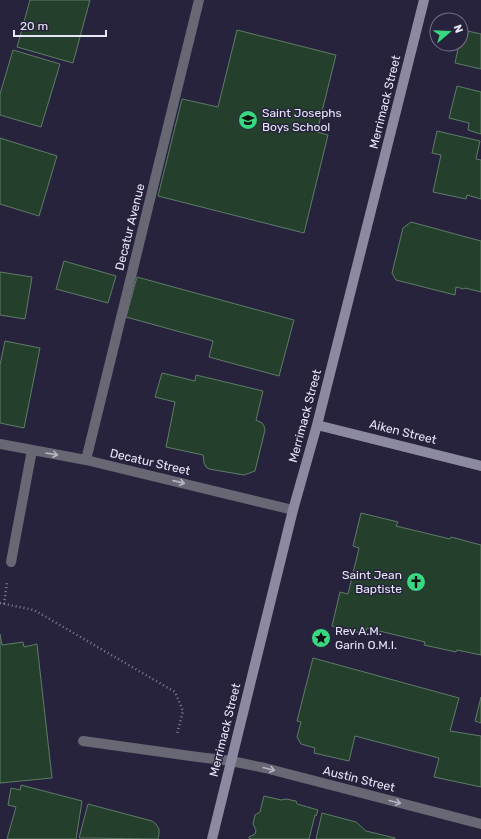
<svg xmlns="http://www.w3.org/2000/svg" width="481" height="839" viewBox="0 0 481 839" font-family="Rubik,sans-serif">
<rect width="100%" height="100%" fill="#27233d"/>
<path fill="#24402d" stroke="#5e7c67" d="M 30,0 L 90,0 L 73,63 L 17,47 Z
M 237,30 L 336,55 L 317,132 L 328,135 L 304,233 L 158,196 L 182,99 L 218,107 Z
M 463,30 L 481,34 L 481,69 L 455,63 L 459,44 L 461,44 L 461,37 Z
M 13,50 L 60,64 L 41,127 L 0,115 L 0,94 Z
M 457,86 L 481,92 L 481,134 L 468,130 L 469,123 L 449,118 Z
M 437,131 L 480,141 L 476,159 L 481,160 L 481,199 L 467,195 L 466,199 L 433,192 L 441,155 L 432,153 Z
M 0,138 L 57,156 L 39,216 L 0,204 Z
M 411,222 L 481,241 L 481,292 L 465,288 L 464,289 L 456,287 L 455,295 L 396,280 L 392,273 L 403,228 Z
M 64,261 L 116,276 L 108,303 L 56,289 Z
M 0,272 L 32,277 L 25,319 L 0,315 Z
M 137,277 L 294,320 L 279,376 L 209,357 L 213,341 L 126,317 Z
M 5,341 L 40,348 L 24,428 L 0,423 L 0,365 Z
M 162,373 L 195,381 L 196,375 L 263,391 L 256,420 L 262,423 L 264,426 L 265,430 L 255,471 L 244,475 L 209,469 L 206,467 L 204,463 L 203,455 L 166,447 L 175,402 L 155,397 Z
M 361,513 L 398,522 L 396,526 L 450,539 L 451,537 L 481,545 L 481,655 L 457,650 L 456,652 L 424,645 L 425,642 L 367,628 L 365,634 L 332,626 L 340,592 L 348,594 L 359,548 L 353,546 Z
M 0,634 L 2,645 L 23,642 L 24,647 L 37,644 L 52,778 L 0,783 Z
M 313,658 L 459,698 L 450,731 L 481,736 L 481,787 L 434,777 L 439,758 L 355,736 L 349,761 L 314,753 L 315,748 L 301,744 L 297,737 L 301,722 L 297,721 Z
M 481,697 L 481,723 L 475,721 Z
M 21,785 L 82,801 L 76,839 L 7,839 L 16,807 L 8,805 L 11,788 L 20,790 Z
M 264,796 L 281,800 L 286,799 L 296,801 L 297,804 L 318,810 L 316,816 L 315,815 L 309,839 L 249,839 L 249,837 L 255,834 L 256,830 L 253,824 L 255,815 L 260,812 Z
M 88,804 L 152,821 L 156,824 L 159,829 L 159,834 L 158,839 L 79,838 Z
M 322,813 L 356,822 L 366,831 L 395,838 L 395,839 L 316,839 Z"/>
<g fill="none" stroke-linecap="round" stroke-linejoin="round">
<path stroke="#817f95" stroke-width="2.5" stroke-dasharray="1 3" stroke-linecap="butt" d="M 0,603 L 34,610 L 175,692 L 183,711 L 177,734
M 4,604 L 7,583"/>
<path stroke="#686774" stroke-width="10" d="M 11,562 L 32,450
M 83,741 L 198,757 L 231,761"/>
<path stroke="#686774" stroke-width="10" d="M 0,444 L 86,460 L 293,510
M 86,460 L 199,0
M 231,761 L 265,768 L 481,824"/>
<path stroke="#8c8aa0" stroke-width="10" d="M 317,425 L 481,466
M 212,839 L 293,510 L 317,425 L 424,0"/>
</g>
<defs><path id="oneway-shaft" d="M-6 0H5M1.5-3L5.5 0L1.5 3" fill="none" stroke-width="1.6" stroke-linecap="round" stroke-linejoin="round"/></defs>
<g stroke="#b5b4c3">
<use href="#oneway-shaft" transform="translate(52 454) rotate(10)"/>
<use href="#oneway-shaft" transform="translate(179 482) rotate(13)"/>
<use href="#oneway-shaft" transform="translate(269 769) rotate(14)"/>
<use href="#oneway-shaft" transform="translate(395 802) rotate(14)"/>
</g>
<defs>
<g id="school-disc" transform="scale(1)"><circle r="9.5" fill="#38d880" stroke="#27233d"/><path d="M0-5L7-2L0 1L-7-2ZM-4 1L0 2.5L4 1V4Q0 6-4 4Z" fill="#111"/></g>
<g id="church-disc" transform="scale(1)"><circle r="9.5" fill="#38d880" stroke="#27233d"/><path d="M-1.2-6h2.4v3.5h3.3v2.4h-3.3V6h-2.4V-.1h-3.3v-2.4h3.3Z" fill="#111"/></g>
<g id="sight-disc" transform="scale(1)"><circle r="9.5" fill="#38d880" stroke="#27233d"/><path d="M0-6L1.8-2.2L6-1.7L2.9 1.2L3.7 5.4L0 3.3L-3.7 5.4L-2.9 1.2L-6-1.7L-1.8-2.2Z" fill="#111"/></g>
</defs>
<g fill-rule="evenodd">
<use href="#school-disc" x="248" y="120"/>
<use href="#church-disc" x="416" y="582"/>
<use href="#sight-disc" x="321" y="638"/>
</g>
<g text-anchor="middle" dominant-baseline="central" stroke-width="3" stroke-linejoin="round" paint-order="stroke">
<g font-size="12" fill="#e8e7f8" stroke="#27233d">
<text transform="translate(385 102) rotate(-76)">Merrimack Street</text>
<text transform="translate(130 227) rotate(-76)">Decatur Avenue</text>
<text transform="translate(305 416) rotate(-75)">Merrimack Street</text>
<text transform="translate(403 432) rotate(14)">Aiken Street</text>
<text transform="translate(150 462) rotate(13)">Decatur Street</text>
<text transform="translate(225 730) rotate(-76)">Merrimack Street</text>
<text transform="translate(359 779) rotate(14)">Austin Street</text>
</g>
<g font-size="12" fill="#e8e7f8" stroke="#27233d" text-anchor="start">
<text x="262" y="113">Saint Josephs<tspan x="262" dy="14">Boys School</tspan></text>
<text x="402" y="575" text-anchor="end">Saint Jean<tspan x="402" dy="14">Baptiste</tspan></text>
<text x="335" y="631">Rev A.M.<tspan x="335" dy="14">Garin O.M.I.</tspan></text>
</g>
</g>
<g transform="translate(449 32) rotate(71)"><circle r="19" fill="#27233d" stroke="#747188"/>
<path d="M0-3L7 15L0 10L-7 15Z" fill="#38d880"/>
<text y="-6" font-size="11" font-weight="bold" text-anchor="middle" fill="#e8e7f8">N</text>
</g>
<path d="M14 30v6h92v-6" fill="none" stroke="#e8e7f8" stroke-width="2"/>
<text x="20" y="30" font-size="12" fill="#e8e7f8" stroke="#27233d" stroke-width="3" paint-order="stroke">20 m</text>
</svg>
